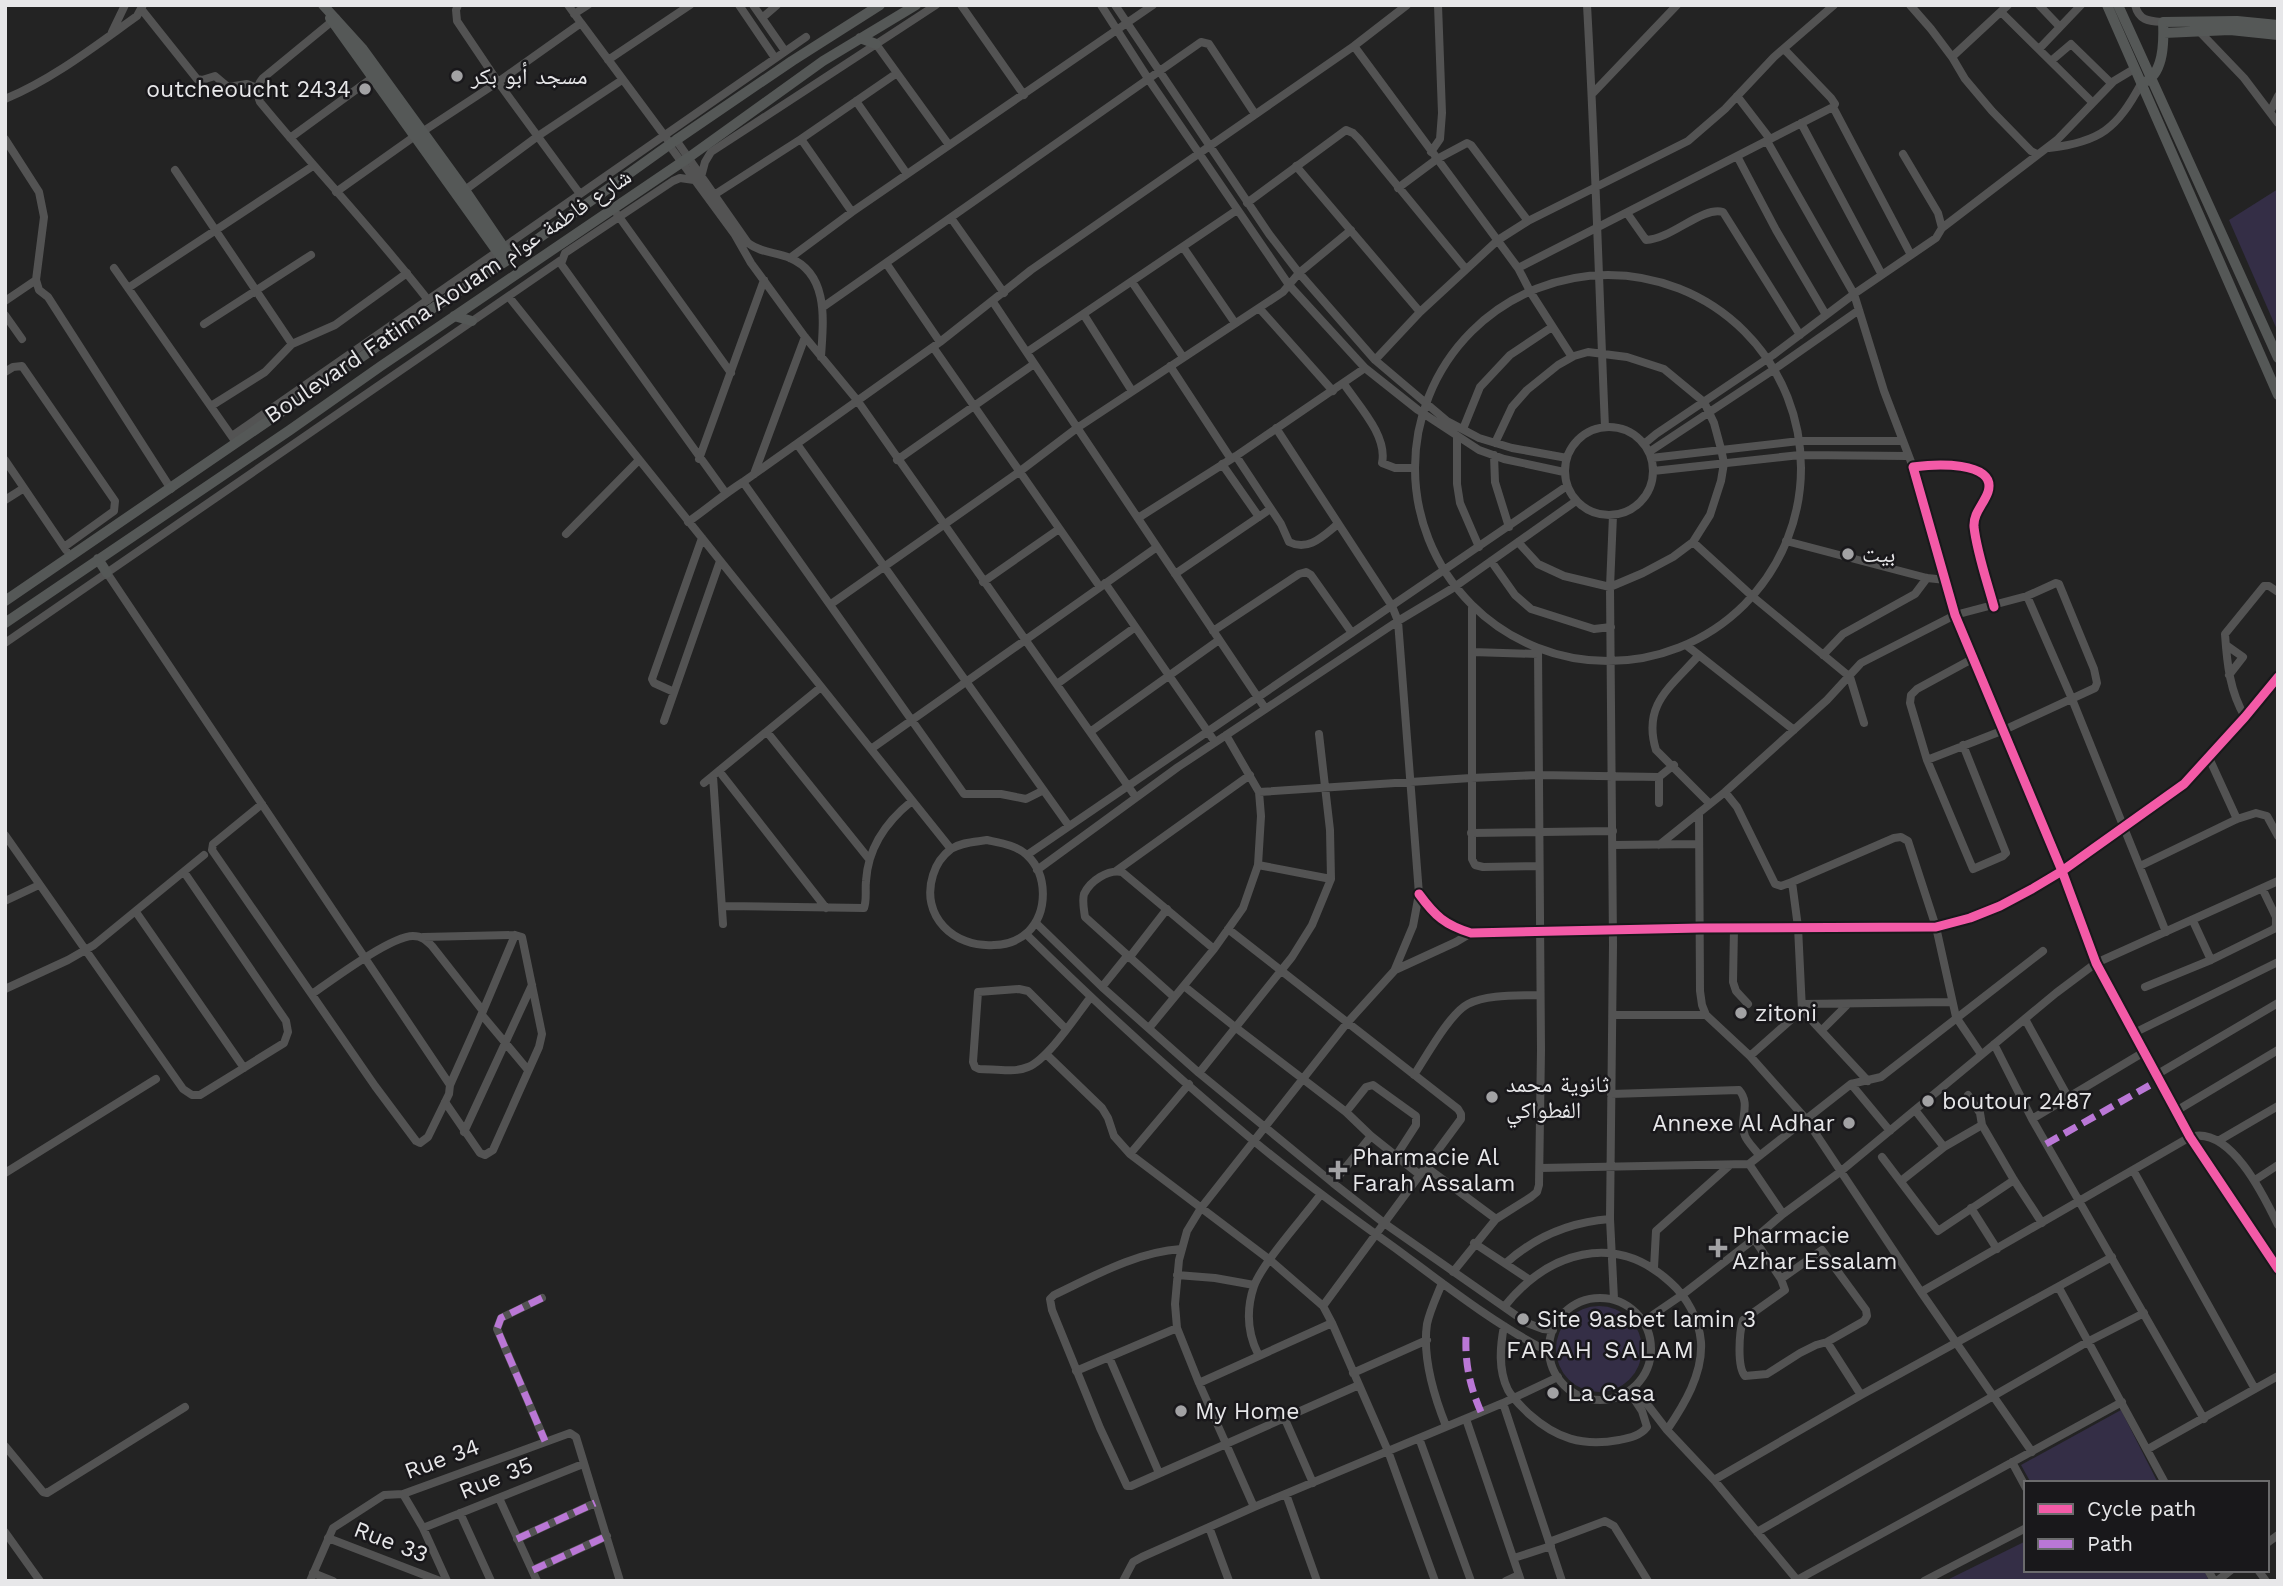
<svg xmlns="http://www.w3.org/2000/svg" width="2283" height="1586" viewBox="0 0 2283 1586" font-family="'Work Sans','Noto Naskh Arabic',sans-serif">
<rect width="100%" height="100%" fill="#232323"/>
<path fill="#342e46" d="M 2278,189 L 2278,332 L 2229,220 Z
M1556 1349a43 43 0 1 1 86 0a43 43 0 1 1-86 0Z
M 2121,1410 L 2158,1483 L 2031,1483 L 2021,1465 Z
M 2026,1541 L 2026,1570 L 2204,1570 L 2209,1581 L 1945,1581 Z"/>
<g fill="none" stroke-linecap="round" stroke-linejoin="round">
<path stroke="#535353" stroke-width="8" d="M 458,5 L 456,10 L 457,21 L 498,82 L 580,194
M 568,5 L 581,23
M 739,5 L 775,58
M 753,5 L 785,51
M 961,5 L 1024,95
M 1101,5 L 1149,80 L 1289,285 L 1365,368 L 1418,410 L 1479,450 L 1504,459 L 1564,472
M 1115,5 L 1269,234 L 1299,273 L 1375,360 L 1447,421 L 1479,438 L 1512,448 L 1567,458
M 1587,5 C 1595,146 1599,287 1605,427
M 1910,5 L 1931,29 L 1952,57 L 1965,79 L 1992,111 L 2031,151 L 2037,154
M 2039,5 L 2059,26
M 2135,5 C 2139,21 2149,21 2163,22
M 142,10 L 197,79 L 202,80 L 215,76 L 228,87 L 247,84 L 257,88
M 2001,12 L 2092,102
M 574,14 L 588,5
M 336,18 L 263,78 C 256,86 256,92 260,102 C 315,169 375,232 428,300
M 762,18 L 777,5
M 2198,30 L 2244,78 L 2278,123
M 112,32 L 125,5
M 876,44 L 949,145
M 1354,46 L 1518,268 L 1531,293 L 1572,357
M 2039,49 L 2081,5
M 1952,57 L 2008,5
M 608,60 L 690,5
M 2051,61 L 2071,44 L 2111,83
M 1593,93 L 1677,5
M 1737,96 L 1770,139
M 5,99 C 53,79 95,46 137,16 L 143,5
M 856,101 L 907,174
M 1833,107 L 1911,255
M 2270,112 L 2278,96
M 1801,123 L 1882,275
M 422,132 L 498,82 L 581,23 L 667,139
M 290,138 L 372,78
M 5,139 L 39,192 L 44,217 L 36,280 L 39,290 L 48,297 L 171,489
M 801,139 L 852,212
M 676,140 L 748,243 C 761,253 776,252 790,258 C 830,275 823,323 821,357
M 1767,141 L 1854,294 L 1884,391 L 1913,467
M 669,145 L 735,235 L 751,263 L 805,337 L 857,400 L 1135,796
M 2049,148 C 2101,142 2117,128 2141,84
M 1431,152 L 1440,139 L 1442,113 L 1438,5
M 1737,156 L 1776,230 L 1826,315
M 1296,166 L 1420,312
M 175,170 L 292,344
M 701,177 L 705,162 L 711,152 L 936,5
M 694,180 L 680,178 L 673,181 L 565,253 L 561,264 L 725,492
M 1398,188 L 1437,159 L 1467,143 L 1471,145 L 1528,221
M 465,190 L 538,136 L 622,80
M 336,192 L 415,136
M 714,195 L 801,139 L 897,73
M 1247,203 L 1346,130 L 1353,133 L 1359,139 L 1465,268
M 1627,213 L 1646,240 C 1672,239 1702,206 1723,212 L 1800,335
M 617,214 L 731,373
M 951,218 L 1004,293
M 1942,228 L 2057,140 L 2114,81 L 2134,69
M 1183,247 L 1235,323
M 790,258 L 852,212 L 1153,5
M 886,263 L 940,342
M 114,268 L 235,441
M 1518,268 L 1833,107 L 1835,104 L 1831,98 L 1784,49
M1415 468a193 193 0 1 1 386 0a193 193 0 1 1-386 0Z
M 1132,282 L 1183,357
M 128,288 L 313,166
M 509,297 L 951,849
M 5,301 L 36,280
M 993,302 L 1265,708
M 823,307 L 1201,42 L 1209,44 L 1255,114
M 1259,308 L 1333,391
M 5,315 L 22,339
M 1084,315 L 1132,391
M 204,324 L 311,255
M 933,347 L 1100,587
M 1027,352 L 1237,210
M 1375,360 L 1420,312 L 1498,240 L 1528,221 L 1688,141 L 1725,109 L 1774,57 L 1834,5
M 1170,366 L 1231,459
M 5,372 L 13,367 L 22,366 L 115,501 L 114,511 L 64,547
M 1344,384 C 1358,405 1388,436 1382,463 L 1395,468 L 1413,468
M 211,406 L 265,372 L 292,344 L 335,325 L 407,273
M1565 471a44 44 0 1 1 88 0a44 44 0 1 1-88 0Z
M 1276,428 L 1392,606 L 1398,621 L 1419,894 L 1413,926 L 1395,969
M 1463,429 L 1480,387 L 1510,355 L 1552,327
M 232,436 L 806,37
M 1457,437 L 1457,484 L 1460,503 L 1479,547
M 1495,443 L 1512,407 L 1527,390 L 1558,365 L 1574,356 L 1588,352 L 1627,357 L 1664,369 L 1704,402 L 1714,423 L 1721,449 L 1724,463 L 1721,481 L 1710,515 L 1693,542 L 1673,557 L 1643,573 L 1610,587 L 1564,576 L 1538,564 L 1518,542
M 797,444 L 1069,826
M 1644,444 L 1656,434 L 1773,355 L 1854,294 L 1936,238 L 1942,228 L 1938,213 L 1903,154
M 1649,452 L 1779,366 L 1859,310
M 1494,455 L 1495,482 L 1509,527
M 1236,456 L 1281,524 L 1289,542 C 1309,552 1324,535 1338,524
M 1651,458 L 1799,441 L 1901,441
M 699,459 L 764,280
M 5,460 L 66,550
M 897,460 L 1034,364
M 1222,464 L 1259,517
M 1653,471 L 1800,455 L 1907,456
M 754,474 L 805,337
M 743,482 L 964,794 L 1001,794 L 1026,799 L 1042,791
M 5,500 L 24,488
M 1613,515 L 1610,587 L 1613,945 L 1610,1219 L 1614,1299
M 1138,518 L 1236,456 L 1365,368
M 688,522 C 708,508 724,494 743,482 L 940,342 L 1031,270 L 1354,46 L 1407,5
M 566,534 L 639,460
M 1786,541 L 1927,578 L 1946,580
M 1693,542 L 1752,596 L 1850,677 L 1864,723
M 1491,561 L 1515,595 L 1531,609 L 1594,629 L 1611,627
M 107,573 L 450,1085
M 1175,574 L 1266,512 L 1269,509
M 983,582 L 1059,529
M 1105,583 L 1215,742
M 2027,596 L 2072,699 L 2166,932
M 831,604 L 1019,472 L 1077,428 L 1283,292 L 1299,273 L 1351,230
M 1994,607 C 1987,581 1977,553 1974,527 C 1973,513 1984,504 1988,492 C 1998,460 1931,464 1913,467 L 1955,615 L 2062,871 L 2096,963 L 2190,1137 L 2278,1269
M 1472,608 L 1472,859 L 1475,865 L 1483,867 L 1539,866
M 1213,631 L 1299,574 L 1306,572 L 1311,575 L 1352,633
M 5,643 L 561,260
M 1686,645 L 1794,730
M 2226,645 L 2243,657 L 2229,675
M 1472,652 L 1538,654
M 1699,655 C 1671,687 1642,704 1656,750 L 1710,804
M 1823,655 L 1843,634 L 1915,594 L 1927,578
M 1057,684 L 1134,628
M 674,692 L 654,683 L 652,679 L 702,538
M 2245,717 C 2230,692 2227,664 2225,634 L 2264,586 L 2269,586 L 2278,592
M 664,721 L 720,561
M 767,732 L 869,859
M 1090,732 L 1219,640
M 1963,745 L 2006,853 L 2003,856 L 1973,869 L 1927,760 L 1910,703 L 1911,695 L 1917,689 L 1974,658
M 871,749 L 1157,547
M 2209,758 L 2237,819
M 719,771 L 826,908
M 713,776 L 723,924
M 704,783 L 821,687
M 1259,792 L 1471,778 L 1538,775 L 1659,777
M 1725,792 L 1737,807 L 1775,884 L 1781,886 L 1792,882 L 1798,927 L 1802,1010 L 1868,1081
M 1659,803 L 1659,777 L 1674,765
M 262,804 L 213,844 L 212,850 L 375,1086 L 416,1141 L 420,1143 L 428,1137 L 449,1094 L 450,1085 L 483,1011 L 432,946 C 426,940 422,936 413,936 C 391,936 332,980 312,994
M 1699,813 L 1700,991 L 1702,1005 L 1706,1015 L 1750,1056 L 1806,1119 L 1921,1292 L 2032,1452
M 1471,833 L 1613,831
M 5,835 L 183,1089 L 192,1095 L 200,1095 L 284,1043 L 288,1032 L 286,1021 L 184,872
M 987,840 C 1001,843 1016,845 1027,855 C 1048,875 1048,912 1028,932 C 1018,941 1007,945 994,945 C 954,948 920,916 933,875 C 936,865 943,855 951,849 C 962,842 975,842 987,840 Z
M 1613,845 L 1699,844
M 1659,845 L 1725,792 L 1827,700 L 1861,663 L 1955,615 L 2027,596 L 2056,583 L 2059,584 L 2094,669 L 2097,683 L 2095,688 L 2004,730 L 1927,760
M 1027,855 L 1567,486
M 1258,865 L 1331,879
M 2140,866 L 2237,819 L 2256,813 L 2267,816 L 2278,836
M 1037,870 L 1178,767 L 1398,621 L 1453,588 L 1576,501
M 1116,871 L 1250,775
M 1792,882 L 1894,838 L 1901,837 L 1908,841 L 1936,927 L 1956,1017 L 1981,1054
M 1419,894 C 1435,916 1445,925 1471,933 L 1700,928 L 1936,927 L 1970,918 L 2000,906 L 2032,889 L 2062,871 L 2184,784 L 2245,717 L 2278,677
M 5,901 L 39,885
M 722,906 L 864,908 C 867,900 865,890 866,881 C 868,847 887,821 912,801
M 136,912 L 244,1068
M 2193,921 L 2211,960
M 1036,923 L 1102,987 L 1199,1073 L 1333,1183 L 1384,1223 L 1527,1323 L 1543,1329 L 1553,1330
M 1734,928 L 1733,982 L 1736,991 L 1748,1004
M 1228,929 L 1458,1109 L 1461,1114 L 1461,1119 L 1323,1306
M 1026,934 C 1099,1006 1175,1076 1255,1142 C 1300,1179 1347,1214 1395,1248 C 1445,1285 1494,1324 1549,1352
M 423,937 L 515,935 L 522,937 L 542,1034 L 539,1047 L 493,1150 L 485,1155 L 480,1153 L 445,1102
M 1129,958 L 1167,909
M 1184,986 L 1235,1027 L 1346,1112 L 1371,1136 L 1420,1175
M 1102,987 L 1127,956
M 2145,987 L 2211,960 L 2274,929 L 2276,926 L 2276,917 L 2262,888
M 5,989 L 68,960 L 94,945 L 204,855
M 1174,997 L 1085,917 C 1084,910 1082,901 1084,894 C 1090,881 1108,869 1122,872 L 1214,949
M 1802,1004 L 1951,1002
M 483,1011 L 515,935
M 482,1015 L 528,1070
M 1613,1015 L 1706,1015
M 2025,1019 L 2068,1097
M 1149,1028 L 1214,949 L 1243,908 L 1258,865 L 1261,816 L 1259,792 L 1226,735
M 1066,1029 L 1028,991 L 1019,989 L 978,992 L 973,1062 L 975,1067 L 979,1069 C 993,1069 1015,1073 1028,1067 C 1048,1059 1076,1016 1090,998
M 1822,1030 L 1848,1004
M 2134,1033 L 2278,962
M 1994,1044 L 2032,1119 L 2204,1419
M 1046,1054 L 1102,1108 L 1108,1118 L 1114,1136 L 1130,1154 L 1270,1260 L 1323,1306 L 1332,1323 L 1388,1451 L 1435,1581
M 1750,1056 L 1802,1010
M 1199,1073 L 1292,957 L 1312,925 L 1331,879 L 1330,830 L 1319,734
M 1414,1075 C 1426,1057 1450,1013 1468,1004 C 1488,994 1518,996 1540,995
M 2156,1075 L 2278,1003
M 1851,1084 L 1890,1131
M 1611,1094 L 1739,1090 C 1752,1105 1738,1120 1745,1136 C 1748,1143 1755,1149 1759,1155
M 1968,1095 L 1980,1113 L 1982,1125 L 2014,1180 L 2042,1223
M 1915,1110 L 1944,1147
M 2176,1111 L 2278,1050
M 1346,1112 L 1366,1087 L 1373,1085 L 1416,1116 L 1416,1125 L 1396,1156
M 2032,1119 L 2144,1052
M 464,1132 L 532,985
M 2218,1141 L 2278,1106
M 1130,1154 L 1189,1084
M 1882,1157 L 1938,1231 L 2014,1180
M 1749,1164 L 1783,1214
M 1426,1167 L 1496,1219
M 1540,1168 L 1749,1164 L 1851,1084 L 1881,1077 L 2043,951
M 2133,1170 L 2255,1389
M 5,1173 L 156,1079
M 2255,1180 L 2278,1165
M 1901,1181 L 1944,1147 L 1982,1125
M 1333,1183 L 1371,1136
M 1971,1208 L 1997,1249
M 1754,1239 L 1781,1279 L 1785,1290 L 1743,1320 C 1739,1333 1737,1367 1745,1376 L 1767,1374 L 1800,1353 L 1816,1345 L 1827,1342 L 1864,1321 L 1867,1316 L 1866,1310 L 1822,1250 L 1781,1279
M 1474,1243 L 1530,1280
M 1181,1249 C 1136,1252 1094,1276 1054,1295 L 1050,1299 L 1052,1310 L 1100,1428 L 1127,1486 L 1131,1486 L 1359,1385
M 1506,1263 C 1536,1236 1570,1222 1610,1219
M 1654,1268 L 1656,1231 L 1730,1165
M 1453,1272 L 1496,1219 L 1531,1197 L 1537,1192 L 1539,1185 L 1541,1050 L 1538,649
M 1177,1275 L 1215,1278 L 1254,1285
M 1442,1283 C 1437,1296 1430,1310 1427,1324 C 1422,1358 1434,1396 1446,1426
M 2059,1288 L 2165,1483
M 1921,1292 L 2190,1137 C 2230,1125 2264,1196 2278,1225
M 542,1298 L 501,1318 L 497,1329 L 545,1441
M1549 1349a51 51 0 1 1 102 0a51 51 0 1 1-102 0Z
M 1504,1307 C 1548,1252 1614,1231 1670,1282 C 1687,1297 1699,1319 1701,1342 C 1703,1374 1684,1405 1667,1430
M 1644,1321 L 1682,1295 L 1754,1239 L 1783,1214 L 1840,1172 L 2056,993 L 2096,963 L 2278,881
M 1504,1326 C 1500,1347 1498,1370 1508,1390 C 1513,1399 1522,1407 1529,1414 C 1556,1438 1582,1447 1619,1440 C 1629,1438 1640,1436 1647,1427 L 1642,1411 L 1629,1391
M 1827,1342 L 1861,1395
M 1258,1354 C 1247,1332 1246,1310 1254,1286 C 1263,1262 1304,1217 1321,1194
M 1109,1357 L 1159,1473
M 1076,1371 L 1177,1328
M 1353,1373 L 1427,1340
M 1199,1383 L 1332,1323
M 1634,1387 L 1667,1430 L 1714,1480 L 1798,1581
M 1503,1403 L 1562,1581
M 1284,1417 L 1313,1483
M 1466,1419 L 1521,1581
M 1419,1438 L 1471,1581
M 5,1446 L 43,1492 L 47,1493 L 185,1407
M 2148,1449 L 2278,1376
M 2012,1462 L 2026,1488
M 1714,1480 L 1861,1395 L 2112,1257
M 403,1494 L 423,1528 L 447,1581
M 1286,1494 L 1317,1581
M 499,1498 L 537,1581
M 1254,1507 L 1199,1383 L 1177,1328 L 1175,1304 L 1179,1260 L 1187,1231 L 1201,1208 L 1347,1023 L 1395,970 L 1456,942 L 1471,933
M 460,1513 L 491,1581
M 1209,1527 L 1229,1581
M 423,1528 L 583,1464
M 5,1532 L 40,1581
M 1757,1532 L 2089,1341 L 2144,1313
M 328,1538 L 440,1581
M 517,1539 L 595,1503
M 1549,1542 L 1605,1521 L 1614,1526 L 1648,1581
M 2267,1543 L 2278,1535
M 1514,1558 L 1551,1546
M 533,1570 L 607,1536
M 2208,1570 L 2214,1581
M 2258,1570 L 2266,1581
M 313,1573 L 333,1581
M 1797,1580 L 2122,1402
M 310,1581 L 333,1528 L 384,1495 L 403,1494 L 570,1433 L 576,1437 L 620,1581
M 1123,1581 L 1133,1562 L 1142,1557 L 1254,1507 L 1503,1403 L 1558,1377
M 1506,1581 L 1519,1575
M 1924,1581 L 2026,1528
M 2217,1581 L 2231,1570"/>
<path stroke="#555857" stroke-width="10" d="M 323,5 L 362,48 L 465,190 L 511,258
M 2107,5 L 2278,395
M 2118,5 L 2278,358
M 330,18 L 504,261
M 2164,33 L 2230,30 L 2278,35
M 860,38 L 876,44
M 2147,81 C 2164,70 2164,41 2163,22 L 2237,21 L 2278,25
M 454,316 L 472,321
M 98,559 L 107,573
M 5,601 L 436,306 L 511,258 L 676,140 L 792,61 L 880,5
M 5,623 L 290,430 L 381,366 L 688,158 L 823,61 L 916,5"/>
<path stroke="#ba77d6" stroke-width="7" stroke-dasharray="14 7" stroke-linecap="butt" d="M 2046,1144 L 2159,1080
M 542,1298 L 501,1318 L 497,1329 L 545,1441
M 1466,1337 C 1465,1364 1470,1387 1481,1412
M 517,1539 L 595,1503
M 533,1570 L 607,1536"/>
<g stroke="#19181b" stroke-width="13">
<path id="cycleway" d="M 1994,607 C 1987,581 1977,553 1974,527 C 1973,513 1984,504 1988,492 C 1998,460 1931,464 1913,467 L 1955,615 L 2062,871 L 2096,963 L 2190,1137 L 2278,1269
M 1419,894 C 1435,916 1445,925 1471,933 L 1700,928 L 1936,927 L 1970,918 L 2000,906 L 2032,889 L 2062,871 L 2184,784 L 2245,717 L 2278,677"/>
</g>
<use href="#cycleway" stroke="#f35aa7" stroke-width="9"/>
</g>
<g fill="#a2a2a4" stroke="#19181b" stroke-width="2.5">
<circle cx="457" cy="76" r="7"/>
<circle cx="365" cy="89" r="7"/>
<circle cx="1848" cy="554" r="7"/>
<circle cx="1741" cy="1013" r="7"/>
<circle cx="1492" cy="1097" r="7"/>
<circle cx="1928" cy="1101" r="7"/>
<circle cx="1849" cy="1123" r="7"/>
<path d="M1334.5 1159.5h7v7h7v7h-7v7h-7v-7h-7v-7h7z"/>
<path d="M1714.5 1237.5h7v7h7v7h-7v7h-7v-7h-7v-7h7z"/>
<circle cx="1523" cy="1319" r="7"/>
<circle cx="1553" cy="1393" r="7"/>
<circle cx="1181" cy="1411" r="7"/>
</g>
<g text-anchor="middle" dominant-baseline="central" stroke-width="5" stroke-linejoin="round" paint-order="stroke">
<g font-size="23" fill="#e7e7e9" stroke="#19181b" text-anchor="start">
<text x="471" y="76">مسجد أبو بكر</text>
<text x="351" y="89" text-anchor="end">outcheoucht 2434</text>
<text x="1862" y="554">بيت</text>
<text x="1755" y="1013">zitoni</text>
<text x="1506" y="1084">ثانوية محمد<tspan x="1506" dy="26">الفطواكي</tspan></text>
<text x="1942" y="1101">boutour 2487</text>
<text x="1835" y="1123" text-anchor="end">Annexe Al Adhar</text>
<text x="1352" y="1157">Pharmacie Al<tspan x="1352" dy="26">Farah Assalam</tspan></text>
<text x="1732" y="1235">Pharmacie<tspan x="1732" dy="26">Azhar Essalam</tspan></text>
<text x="1537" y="1319">Site 9asbet lamin 3</text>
<text x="1567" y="1393">La Casa</text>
<text x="1195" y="1411">My Home</text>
</g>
<g font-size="23" fill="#e7e7e9" stroke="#19181b">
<text transform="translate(448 296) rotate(-34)">Boulevard Fatima Aouam شارع فاطمة عوام</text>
<text transform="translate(442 1459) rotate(-20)">Rue 34</text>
<text transform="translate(496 1478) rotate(-22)">Rue 35</text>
<text transform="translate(391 1542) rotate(21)">Rue 33</text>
</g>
<g font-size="24" letter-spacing="2" fill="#e7e7e9" stroke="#19181b">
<text x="1601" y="1350">FARAH SALAM</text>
</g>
</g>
<rect width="2283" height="1586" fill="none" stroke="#e7e7e9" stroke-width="14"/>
<rect x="2024" y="1481" width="245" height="91" fill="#19181b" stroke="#6b6b6d" stroke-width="2"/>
<rect x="2038" y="1504" width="35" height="10" fill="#f35aa7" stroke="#6b6b6d" stroke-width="2"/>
<text x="2087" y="1516" font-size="21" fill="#e7e7e9">Cycle path</text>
<rect x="2038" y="1539" width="35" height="10" fill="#ba77d6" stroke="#6b6b6d" stroke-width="2"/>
<text x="2087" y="1551" font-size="21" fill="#e7e7e9">Path</text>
</svg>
